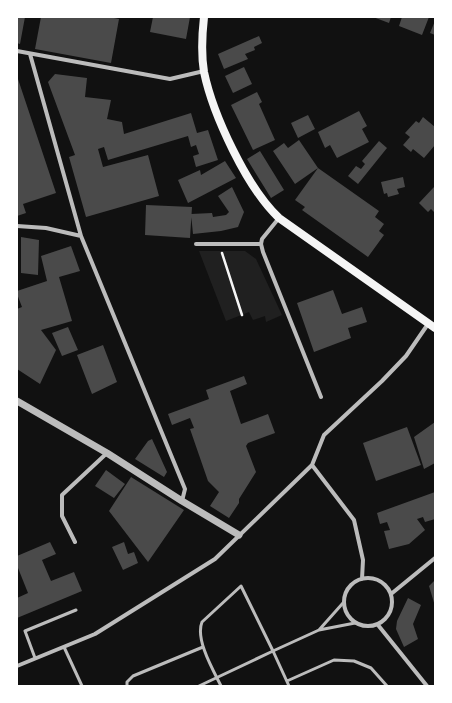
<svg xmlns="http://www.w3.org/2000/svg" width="452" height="703" viewBox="0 0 452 703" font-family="Roboto,sans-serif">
<rect width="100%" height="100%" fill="#111"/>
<path fill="#202020" d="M 199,251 L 245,251 L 256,259 L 282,315 L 266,322 L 265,316 L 253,320 L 249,312 L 226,321 Z"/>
<path fill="#4a4a4a" d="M 17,17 L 25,17 L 20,44 L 17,43 Z
M 41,17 L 109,17 L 119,19 L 111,63 L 35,49 Z
M 153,17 L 190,17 L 186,39 L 150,32 Z
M 373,17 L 391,17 L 389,23 Z
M 402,17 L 429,17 L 422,35 L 399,26 Z
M 435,21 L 435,35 L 430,33 Z
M 259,36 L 262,43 L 254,47 L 255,50 L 245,54 L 248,59 L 224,69 L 218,54 Z
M 244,67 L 252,84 L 233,93 L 225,76 Z
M 55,74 L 87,78 L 85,97 L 111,100 L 107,119 L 122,122 L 124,134 L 191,113 L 197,133 L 208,130 L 218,160 L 196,167 L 193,156 L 199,154 L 196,145 L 191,147 L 188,136 L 108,160 L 104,147 L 98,149 L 103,167 L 148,155 L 159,196 L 86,217 L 69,157 L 75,155 L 48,82 Z
M 17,76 L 56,193 L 23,204 L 26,213 L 17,216 Z
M 257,92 L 262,102 L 259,104 L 275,140 L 253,150 L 231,105 Z
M 359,111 L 367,126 L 362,129 L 369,142 L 337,158 L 330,145 L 325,148 L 318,132 Z
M 308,115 L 315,129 L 298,138 L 291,123 Z
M 423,117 L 435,127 L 435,145 L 424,158 L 413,149 L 411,152 L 403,145 L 410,137 L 405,133 L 416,121 L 419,123 Z
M 299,140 L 318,168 L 379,211 L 375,217 L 384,224 L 379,231 L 384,235 L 368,257 L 302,210 L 305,207 L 295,200 L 318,168 L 295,184 L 273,151 L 284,143 L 288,148 Z
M 379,141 L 387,148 L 358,184 L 348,176 L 356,166 L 361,169 L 365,164 L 362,161 Z
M 260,151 L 284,190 L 271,198 L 247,159 Z
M 225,161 L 236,178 L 188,203 L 178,180 L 200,170 L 201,175 Z
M 403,177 L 405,187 L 397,189 L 399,194 L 388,197 L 387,193 L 384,194 L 381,182 Z
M 232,187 L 244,212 L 238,227 L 221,231 L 193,234 L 191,214 L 212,213 L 213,217 L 226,215 L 229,212 L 218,196 Z
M 434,187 L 435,188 L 435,213 L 431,209 L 428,212 L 419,203 Z
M 146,205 L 192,207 L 190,238 L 145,235 Z
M 21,237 L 39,240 L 38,275 L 21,273 Z
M 71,246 L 80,271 L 59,277 L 72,321 L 41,330 L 56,350 L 40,384 L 17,369 L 17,309 L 22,307 L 17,294 L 17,291 L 47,281 L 41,256 Z
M 333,290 L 342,314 L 362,307 L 367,322 L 348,328 L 351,338 L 314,352 L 297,303 Z
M 68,327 L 78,350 L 62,356 L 52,333 Z
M 103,345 L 117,382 L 92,394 L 77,355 Z
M 244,376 L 247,384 L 230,391 L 241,424 L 268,414 L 275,433 L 248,443 L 246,446 L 256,472 L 239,499 L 239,503 L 229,518 L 210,506 L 219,492 L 208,481 L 190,429 L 194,428 L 190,418 L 172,425 L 168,414 L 209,399 L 206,390 Z
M 435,422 L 435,463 L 424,469 L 414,437 Z
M 407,427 L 421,465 L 376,481 L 363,443 Z
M 152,439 L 167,472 L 164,477 L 135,459 L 148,441 Z
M 106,470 L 125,484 L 114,498 L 95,486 Z
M 131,477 L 184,510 L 148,562 L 109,511 Z
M 435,492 L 435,519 L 425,522 L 423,517 L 417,519 L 425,530 L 409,544 L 389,549 L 384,531 L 390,530 L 387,522 L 380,524 L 377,513 Z
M 50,542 L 56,554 L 42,560 L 51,581 L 74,572 L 82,591 L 17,618 L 17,598 L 28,593 L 18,568 L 17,556 Z
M 124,542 L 128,554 L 134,552 L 138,563 L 123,570 L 112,547 Z
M 435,580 L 435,606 L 429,586 Z
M 408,598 L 421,605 L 413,624 L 418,639 L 404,647 L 396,629 L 397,621 Z"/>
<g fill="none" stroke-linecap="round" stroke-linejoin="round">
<path stroke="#f5f5f5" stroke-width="2.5" d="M 222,253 L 242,315"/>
<path stroke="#bcbcbc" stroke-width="3" d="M 319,630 L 343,603
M 64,647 L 82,686
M 35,658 L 25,631 L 76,610
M 287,681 L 334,660 L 354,661 L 371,668 L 387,686
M 127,686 L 127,682 L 133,676 L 203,647
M 199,686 L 273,651 L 241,586 L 202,622 C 195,639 213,670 221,686
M 289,686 L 273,651 L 319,630 L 355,623"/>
<path stroke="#bcbcbc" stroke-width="4" d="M 17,51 L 170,79 L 204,71
M 30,54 L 81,236 L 185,489 L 182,501
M 279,218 L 262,239 L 261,244 L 263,252 L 321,397
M 17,226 L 46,228 L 81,236
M 196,244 L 261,244
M 312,465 L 354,520 L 363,560 L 362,579
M 75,542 L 62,516 L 62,495 L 107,453
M344 602a24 24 0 1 1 48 0a24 24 0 1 1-48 0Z
M 391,594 L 435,558
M 378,625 L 427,686
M 17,666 L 95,634 L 215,559 L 312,465 L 324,435 L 382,381 L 406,356 L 428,324"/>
<path stroke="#bcbcbc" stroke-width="7" d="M 17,401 L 107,453 L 182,501 L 239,535"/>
<path stroke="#f5f5f5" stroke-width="8" d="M 204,17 C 202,35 201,54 204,72 C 213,115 247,188 279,218 L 435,328"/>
</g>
<rect width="452" height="703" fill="none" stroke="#ffffff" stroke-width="36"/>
</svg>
